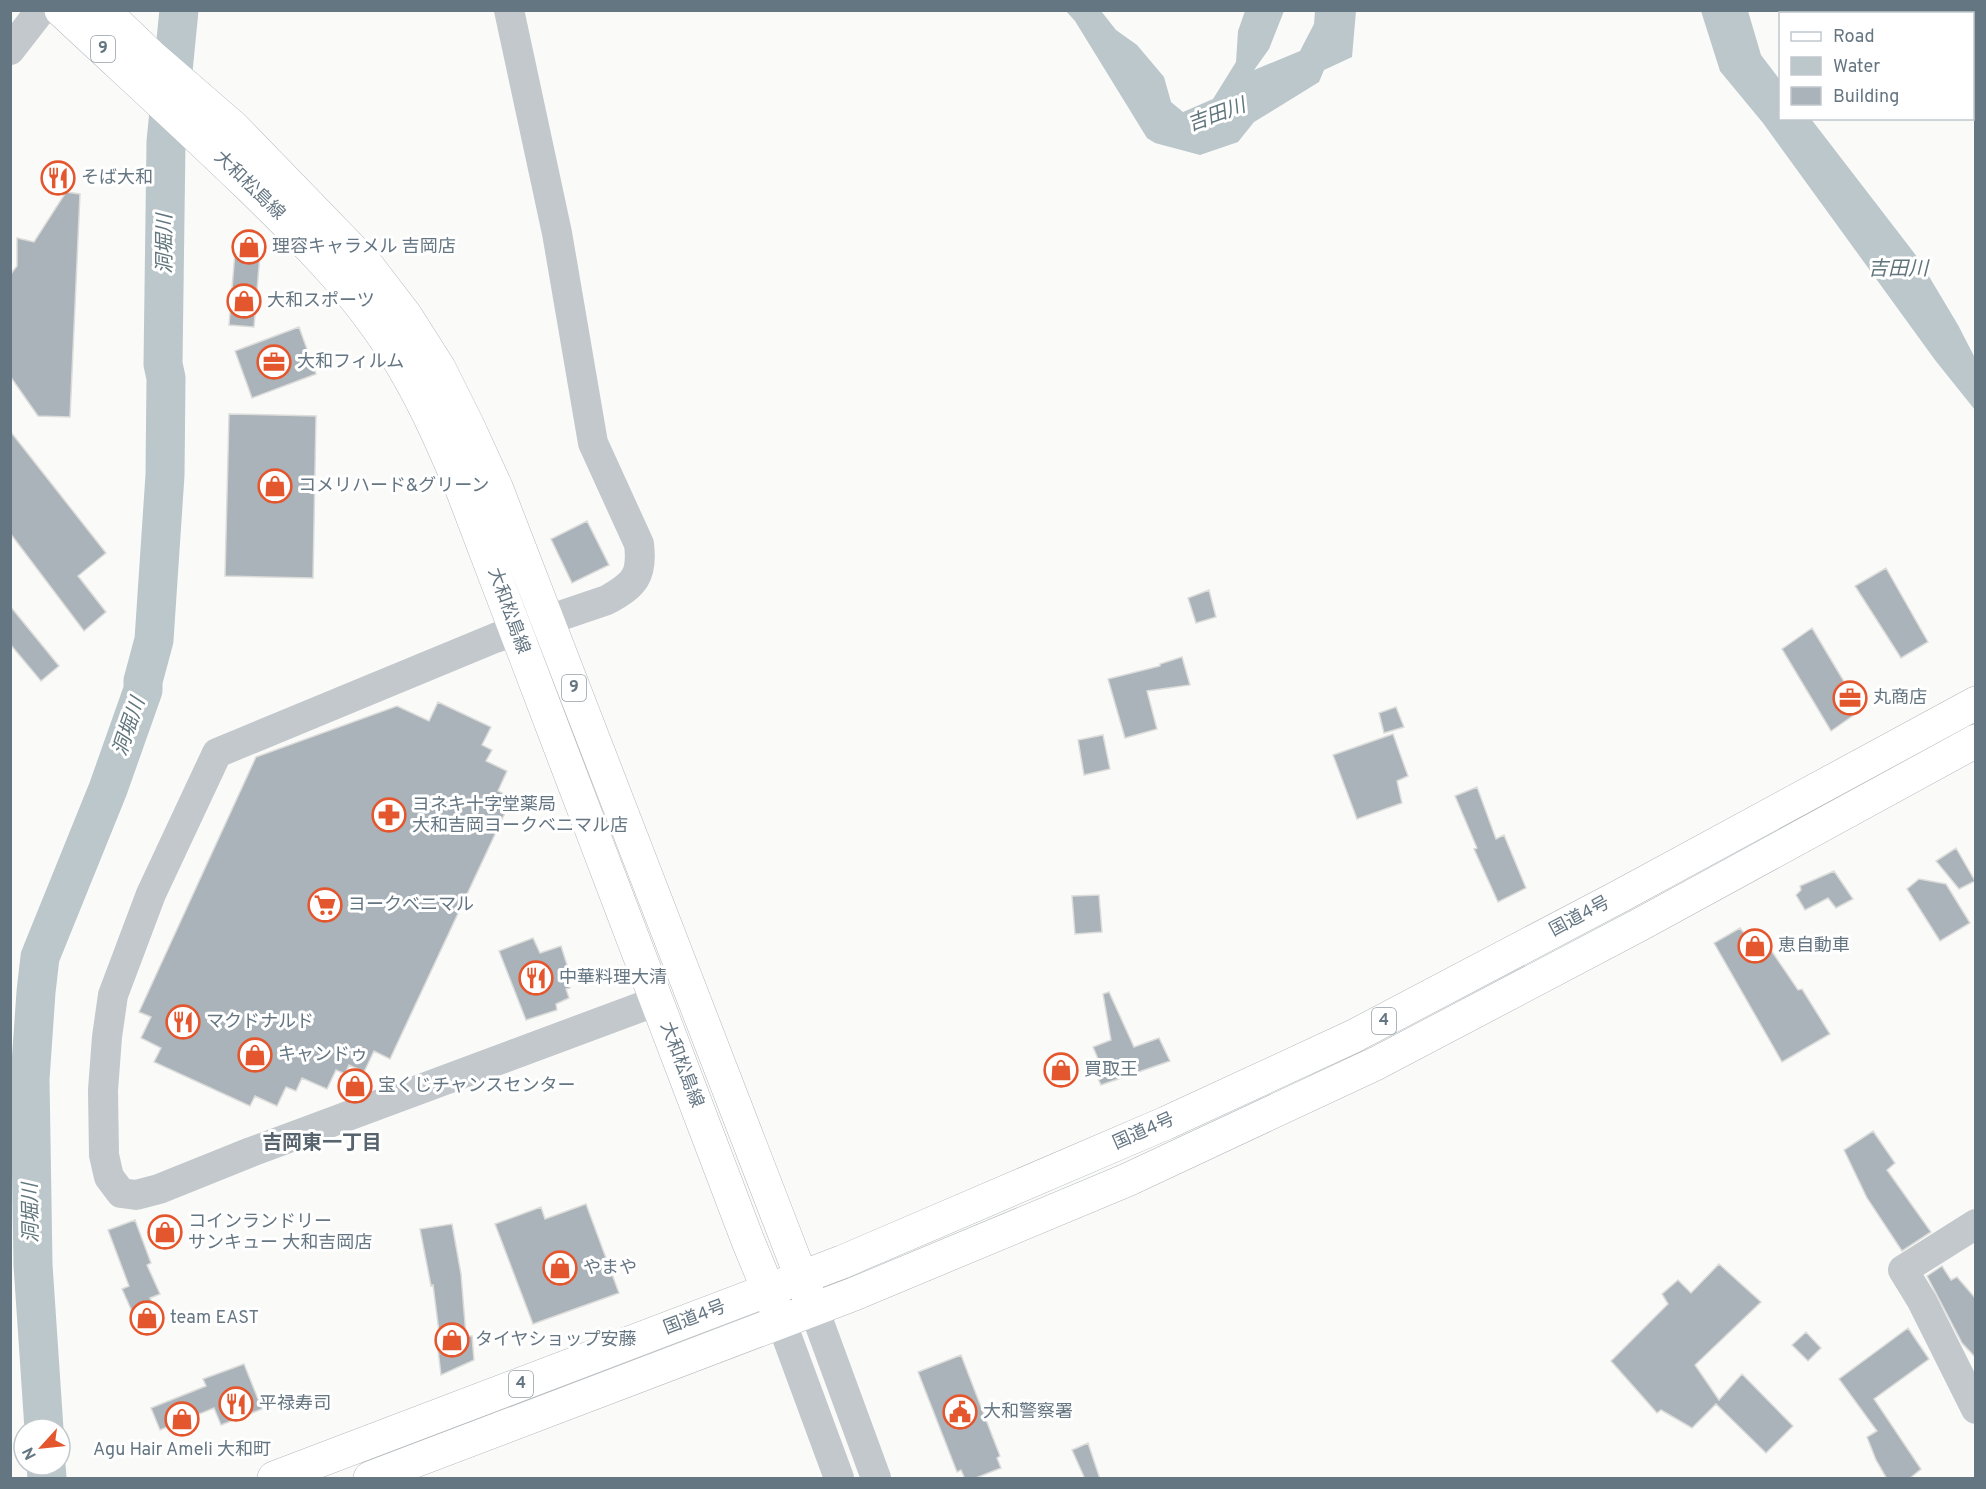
<svg xmlns="http://www.w3.org/2000/svg" width="1986" height="1489" viewBox="0 0 1986 1489" font-family="Overpass,'Noto Sans JP',sans-serif">
<rect width="100%" height="100%" fill="#fafaf8"/>
<path fill="#bbc7cb" d="M 1066,11 L 1101,11 L 1116,30 L 1137,45 L 1164,77 L 1171,102 L 1183,112 L 1213,99 L 1236,62 L 1238,31 L 1245,11 L 1284,11 L 1269,49 L 1254,70 L 1300,51 L 1314,24 L 1315,11 L 1356,11 L 1352,57 L 1324,70 L 1319,82 L 1254,122 L 1238,142 L 1200,155 L 1155,143 L 1147,138 L 1075,21 Z
M 1701,11 L 1748,11 L 1761,55 L 1780,80 L 1780,118 L 1811,119 L 1918,258 L 1958,325 L 1975,358 L 1975,410 L 1935,360 L 1763,123 L 1720,71 Z"/>
<g fill="none" stroke-linecap="round" stroke-linejoin="round">
<path stroke="#bbc7cb" stroke-width="39" d="M 44,1429 L 33,1265 L 30,1079 L 36,992 L 40,957 L 108,789 L 143,690 L 143,681 L 154,640 L 165,475 L 166,378 L 163,364 L 166,142 L 179,10
M 46,1465 L 47,1478"/>
</g>
<path fill="#aab3b9" stroke="#dcdcda" stroke-width="1.5" d="M 66,192 L 80,194 L 70,417 L 38,416 L 10,376 L 10,275 L 17,266 L 17,238 L 34,242 Z
M 236,240 L 261,242 L 254,327 L 229,325 Z
M 299,327 L 316,374 L 252,398 L 235,351 Z
M 229,414 L 316,416 L 313,578 L 225,576 Z
M 10,431 L 106,553 L 78,576 L 106,612 L 84,631 L 10,533 Z
M 587,521 L 609,565 L 572,583 L 551,539 Z
M 1886,568 L 1928,642 L 1901,658 L 1855,586 Z
M 1209,590 L 1216,617 L 1196,623 L 1188,598 Z
M 10,606 L 59,666 L 41,681 L 10,644 Z
M 1812,628 L 1861,710 L 1831,731 L 1782,649 Z
M 1182,657 L 1190,685 L 1147,691 L 1157,729 L 1125,738 L 1108,679 L 1160,666 L 1160,664 Z
M 438,702 L 491,727 L 482,745 L 492,750 L 486,761 L 507,771 L 498,791 L 512,798 L 390,1059 L 374,1051 L 364,1072 L 349,1065 L 345,1074 L 336,1070 L 327,1089 L 302,1078 L 296,1091 L 286,1087 L 277,1106 L 255,1096 L 250,1106 L 154,1062 L 161,1048 L 141,1038 L 151,1017 L 139,1012 L 256,757 L 397,706 L 429,721 Z
M 1396,707 L 1404,727 L 1384,733 L 1379,713 Z
M 1393,734 L 1408,776 L 1397,781 L 1402,803 L 1357,819 L 1333,755 Z
M 1103,735 L 1110,769 L 1084,775 L 1078,740 Z
M 1477,787 L 1496,839 L 1504,835 L 1526,888 L 1498,902 L 1474,849 L 1477,848 L 1455,796 Z
M 1956,848 L 1975,881 L 1959,889 L 1936,861 Z
M 1834,871 L 1853,899 L 1836,908 L 1828,898 L 1805,910 L 1796,895 L 1801,890 L 1800,886 Z
M 1919,879 L 1946,884 L 1970,923 L 1940,941 L 1907,889 Z
M 1099,895 L 1102,932 L 1075,934 L 1072,896 Z
M 1740,928 L 1748,938 L 1760,934 L 1798,990 L 1802,989 L 1830,1034 L 1782,1062 L 1714,943 Z
M 533,938 L 540,953 L 561,946 L 568,968 L 570,988 L 566,989 L 569,998 L 556,1004 L 557,1010 L 526,1020 L 499,951 Z
M 1109,992 L 1134,1047 L 1159,1038 L 1170,1061 L 1101,1085 L 1094,1070 L 1101,1066 L 1093,1047 L 1111,1040 L 1103,994 Z
M 1873,1131 L 1895,1163 L 1887,1170 L 1931,1232 L 1902,1251 L 1867,1198 L 1844,1150 Z
M 586,1204 L 619,1293 L 533,1324 L 495,1224 L 541,1207 L 545,1219 Z
M 135,1220 L 151,1263 L 147,1265 L 160,1294 L 150,1298 L 162,1326 L 142,1334 L 122,1289 L 129,1286 L 108,1230 Z
M 452,1224 L 461,1274 L 466,1336 L 472,1336 L 474,1360 L 441,1375 L 437,1341 L 440,1340 L 433,1285 L 431,1286 L 420,1229 Z
M 1719,1264 L 1761,1302 L 1695,1365 L 1719,1400 L 1742,1374 L 1793,1426 L 1766,1453 L 1716,1404 L 1692,1428 L 1661,1410 L 1657,1413 L 1611,1361 L 1668,1304 L 1662,1294 L 1678,1280 L 1691,1293 Z
M 1942,1266 L 1951,1280 L 1957,1277 L 1976,1299 L 1976,1358 L 1962,1343 L 1927,1276 Z
M 1908,1328 L 1929,1359 L 1874,1399 L 1921,1469 L 1909,1479 L 1887,1479 L 1876,1460 L 1867,1437 L 1877,1431 L 1839,1379 Z
M 1806,1332 L 1821,1348 L 1808,1361 L 1792,1345 Z
M 961,1355 L 1000,1456 L 997,1458 L 1001,1468 L 973,1479 L 965,1479 L 961,1470 L 957,1472 L 918,1372 Z
M 244,1364 L 262,1409 L 221,1425 L 214,1408 L 160,1430 L 151,1408 L 206,1386 L 203,1379 Z
M 1088,1443 L 1100,1479 L 1085,1479 L 1072,1450 Z"/>
<g fill="none" stroke-linecap="round" stroke-linejoin="round">
<g stroke="#b5babe" stroke-width="34">
<path id="major" d="M 61,10 C 124,69 188,127 250,187 C 296,232 343,278 380,331 C 415,380 440,437 463,492 L 748,1241 L 781,1321
M 103,10 L 151,56 L 233,127 L 367,265 L 406,316 L 439,368 L 468,426 L 496,487 L 812,1305"/>
</g>
<g stroke="#b4b9bd" stroke-width="34">
<path id="highway" d="M 274,1478 L 842,1262 L 1166,1123 L 1354,1036 L 1620,896 L 1976,703
M 370,1478 L 854,1294 L 1127,1180 L 1377,1063 L 1641,924 L 1976,741"/>
</g>
<path stroke="#c3c8cc" stroke-width="30" d="M 509,10 L 557,233 L 593,443 L 639,544 C 643,576 634,585 607,600 L 495,638 L 217,753 L 151,894 L 113,995 L 107,1037 L 103,1090 L 104,1155 L 109,1177 L 121,1193 L 136,1195 L 159,1189 L 251,1152 L 657,1001
M 10,50 L 41,10
M 1976,1224 L 1903,1270 L 1922,1301 L 1976,1409
M 814,1309 L 876,1478
M 781,1321 L 839,1478"/>
<use href="#major" stroke="#fff" stroke-width="33"/>
<use href="#highway" stroke="#fff" stroke-width="33"/>
</g>
<defs>
<g id="restaurant-ring" transform="scale(1.725)"><circle r="9.5" fill="#fff" stroke="#e4572e" stroke-width="1.5"/><path d="M-5-6h1v4h1v-4h1v4h1v-4h1v5L-1.5 .5V6h-2V.5L-5-1ZM5-6V6H3V1.5H1.5Q1.5-4 5-6Z" fill="#e4572e"/></g>
<g id="shop-ring" transform="scale(1.725)"><circle r="9.5" fill="#fff" stroke="#e4572e" stroke-width="1.5"/><path d="M-5-2.5h2.3a2.7 3.5 0 0 1 5.4 0H5L5.5 6h-11ZM-1.5-2.5h3a1.5 2.3 0 0 0-3 0Z" fill="#e4572e"/></g>
<g id="office-ring" transform="scale(1.725)"><circle r="9.5" fill="#fff" stroke="#e4572e" stroke-width="1.5"/><path d="M-6-3h4V-5.5h4V-3h4V5H-6ZM-1-4.5V-3h2v-1.5ZM-6 0V1H6V0Z" fill="#e4572e"/></g>
<g id="pharmacy-ring" transform="scale(1.725)"><circle r="9.5" fill="#fff" stroke="#e4572e" stroke-width="1.5"/><path d="M-2-6h4v4h4v4h-4v4h-4v-4h-4v-4h4Z" fill="#e4572e"/></g>
<g id="supermarket-ring" transform="scale(1.725)"><circle r="9.5" fill="#fff" stroke="#e4572e" stroke-width="1.5"/><path d="M-6-5.5h2.5l.6 2H6L4.5 2H-2.5L-4.4-4H-6ZM-1.5 3.2a1.3 1.3 0 1 0 .1 0ZM3 3.2a1.3 1.3 0 1 0 .1 0Z" fill="#e4572e"/></g>
<g id="civic-ring" transform="scale(1.725)"><circle r="9.5" fill="#fff" stroke="#e4572e" stroke-width="1.5"/><path d="M-.6-6.5H3V-4.5H.6V-3L4-1V1h2V6H-6V1h2V-1L-.6-3ZM-1.2 2.5V6h2.4V2.5Z" fill="#e4572e"/></g>
</defs>
<g fill-rule="evenodd">
<use href="#restaurant-ring" x="58" y="178"/>
<use href="#shop-ring" x="249" y="247"/>
<use href="#shop-ring" x="244" y="301"/>
<use href="#office-ring" x="274" y="362"/>
<use href="#shop-ring" x="275" y="486"/>
<use href="#office-ring" x="1850" y="698"/>
<use href="#pharmacy-ring" x="389" y="815"/>
<use href="#supermarket-ring" x="325" y="905"/>
<use href="#shop-ring" x="1755" y="946"/>
<use href="#restaurant-ring" x="536" y="978"/>
<use href="#restaurant-ring" x="183" y="1022"/>
<use href="#shop-ring" x="255" y="1055"/>
<use href="#shop-ring" x="1061" y="1070"/>
<use href="#shop-ring" x="355" y="1086"/>
<use href="#shop-ring" x="165" y="1232"/>
<use href="#shop-ring" x="560" y="1268"/>
<use href="#shop-ring" x="147" y="1318"/>
<use href="#shop-ring" x="452" y="1340"/>
<use href="#restaurant-ring" x="236" y="1404"/>
<use href="#civic-ring" x="960" y="1412"/>
<use href="#shop-ring" x="182" y="1419"/>
</g>
<g text-anchor="middle" dominant-baseline="central" stroke-width="6" stroke-linejoin="round" paint-order="stroke">
<g fill="#fff" stroke="#939fa8" stroke-width="1.5">
<rect x="91" y="36" width="24" height="26" rx="4.5"/>
<rect x="562" y="675" width="24" height="26" rx="4.5"/>
<rect x="1372" y="1008" width="24" height="26" rx="4.5"/>
<rect x="509" y="1371" width="24" height="26" rx="4.5"/>
</g>
<g font-size="16" font-weight="bold" fill="#657683">
<text x="103" y="49">9</text>
<text x="574" y="688">9</text>
<text x="1384" y="1021">4</text>
<text x="521" y="1384">4</text>
</g>
<g font-size="18" fill="#657683" stroke="#fff" text-anchor="start">
<text x="81" y="178">そば大和</text>
<text x="272" y="247">理容キャラメル 吉岡店</text>
<text x="267" y="301">大和スポーツ</text>
<text x="297" y="362">大和フィルム</text>
<text x="298" y="486">コメリハード&amp;グリーン</text>
<text x="1873" y="698">丸商店</text>
<text x="412" y="805">ヨネキ十字堂薬局<tspan x="412" dy="21">大和吉岡ヨークベニマル店</tspan></text>
<text x="348" y="905">ヨークベニマル</text>
<text x="1778" y="946">恵自動車</text>
<text x="559" y="978">中華料理大清</text>
<text x="206" y="1022">マクドナルド</text>
<text x="278" y="1055">キャンドゥ</text>
<text x="1084" y="1070">買取王</text>
<text x="378" y="1086">宝くじチャンスセンター</text>
<text x="188" y="1222">コインランドリー<tspan x="188" dy="21">サンキュー 大和吉岡店</tspan></text>
<text x="583" y="1268">やまや</text>
<text x="170" y="1318">team EAST</text>
<text x="475" y="1340">タイヤショップ安藤</text>
<text x="259" y="1404">平禄寿司</text>
<text x="983" y="1412">大和警察署</text>
<text x="182" y="1450" text-anchor="middle">Agu Hair Ameli 大和町</text>
</g>
<g font-size="18" fill="#657683" stroke="#fff">
<text transform="translate(249 186) rotate(44)">大和松島線</text>
<text transform="translate(508 611) rotate(70)">大和松島線</text>
<text transform="translate(1580 917) rotate(-28)">国道4号</text>
<text transform="translate(681 1065) rotate(69)">大和松島線</text>
<text transform="translate(1144 1132) rotate(-24)">国道4号</text>
<text transform="translate(695 1318) rotate(-21)">国道4号</text>
</g>
<g font-size="20" font-style="italic" fill="#60757c" stroke="#fff">
<text transform="translate(1217 116) rotate(-20)">吉田川</text>
<text transform="translate(166 244) rotate(-90)">洞堀川</text>
<text x="1898" y="270">吉田川</text>
<text transform="translate(130 727) rotate(-71)">洞堀川</text>
<text transform="translate(32 1213) rotate(-91)">洞堀川</text>
</g>
<g font-size="20" font-weight="bold" fill="#57646e" stroke="#fff">
<text x="322" y="1144">吉岡東一丁目</text>
</g>
</g>
<rect width="1986" height="1489" fill="none" stroke="#657683" stroke-width="24"/>
<rect x="1779" y="12" width="195" height="108" fill="#ffffff" stroke="#c1c8cd" stroke-width="1.5"/>
<rect x="1791" y="32" width="30" height="9" fill="#ffffff" stroke="#c1c8cd" stroke-width="1.5"/>
<text x="1833" y="42" font-size="18" fill="#657683">Road</text>
<rect x="1791" y="57" width="30" height="18" fill="#bbc7cb" stroke="#c1c8cd" stroke-width="1.5"/>
<text x="1833" y="72" font-size="18" fill="#657683">Water</text>
<rect x="1791" y="87" width="30" height="18" fill="#aab3b9" stroke="#c1c8cd" stroke-width="1.5"/>
<text x="1833" y="102" font-size="18" fill="#657683">Building</text>
<g transform="translate(42 1447) rotate(243)"><circle r="28" fill="#ffffff" stroke="#c1c8cd" stroke-width="1.5"/>
<path d="M0-4.5L10 22L0 15L-10 22Z" fill="#e4572e"/>
<text y="-9" font-size="16" font-weight="bold" text-anchor="middle" fill="#657683">N</text>
</g>
</svg>
